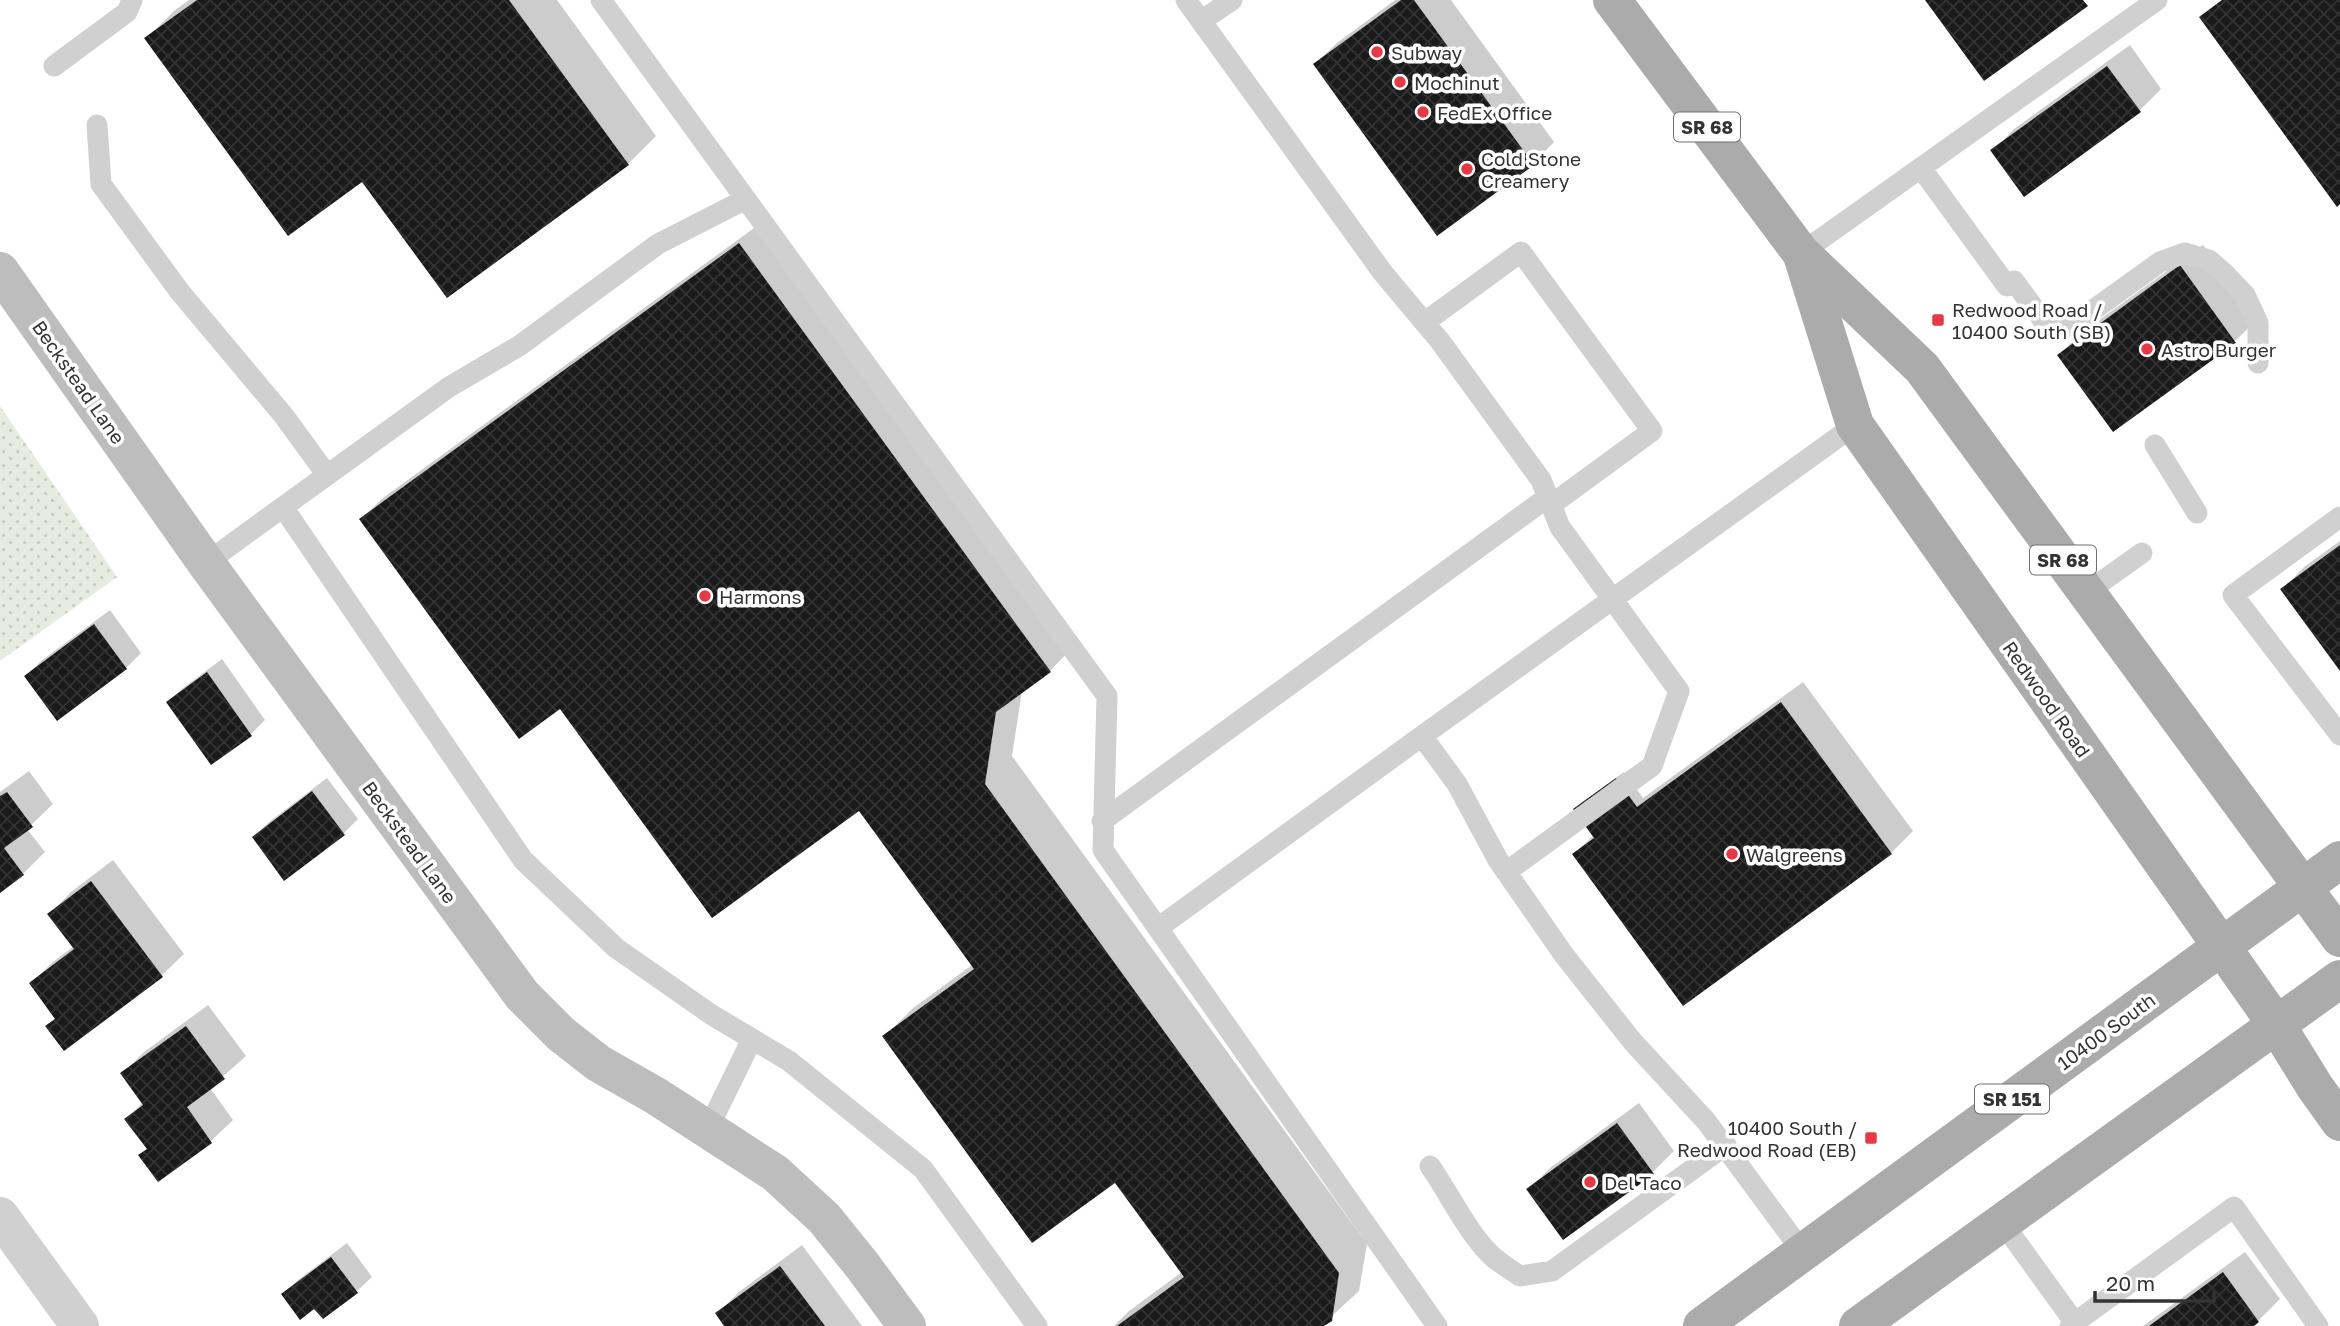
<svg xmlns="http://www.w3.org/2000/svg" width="2340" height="1326" viewBox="0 0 2340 1326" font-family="'Golos Text',sans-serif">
<defs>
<pattern id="grass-dots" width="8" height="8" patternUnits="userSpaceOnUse" patternTransform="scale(1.75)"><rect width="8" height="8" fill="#e6ecdf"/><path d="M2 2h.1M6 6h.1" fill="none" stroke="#c6cbc0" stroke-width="1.8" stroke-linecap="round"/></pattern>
<pattern id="building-cross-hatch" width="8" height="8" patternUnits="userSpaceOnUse" patternTransform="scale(1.75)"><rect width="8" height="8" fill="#1a1a1a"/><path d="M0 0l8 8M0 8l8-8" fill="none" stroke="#333"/></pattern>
</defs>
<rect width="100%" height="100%" fill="#fff"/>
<path fill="url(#grass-dots)" d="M 0,406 L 117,577 L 0,661 Z"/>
<path fill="#0003" d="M 189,0 L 557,0 L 656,136 L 628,164 L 363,179 L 146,39 L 174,11 Z
M 1395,0 L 1451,0 L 1554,142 L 1533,164 L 1315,64 L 1337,43 Z
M 2130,45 L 2161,89 L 2140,110 L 1993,151 L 2014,129 Z
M 761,223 L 1071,649 L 1050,671 L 1022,691 L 1012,756 L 1367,1244 L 1359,1291 L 1321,1326 L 1114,1326 L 1129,1311 L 1182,1272 L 1115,1180 L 884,1037 L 912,1009 L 972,965 L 860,809 L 561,707 L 361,519 L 383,498 Z
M 2203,245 L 2257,320 L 2235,341 L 2114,430 L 2059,355 L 2081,333 Z
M 2340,541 L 2340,668 L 2283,589 L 2304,567 Z
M 110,610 L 141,653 L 126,668 L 57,719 L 26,676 L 41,661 Z
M 222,659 L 265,720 L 251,734 L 212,763 L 168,702 L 183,688 Z
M 1803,682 L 1913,831 L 1891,853 L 1574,854 L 1594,835 L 1575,809 L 1582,802 L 1624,772 L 1643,798 Z
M 29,771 L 53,804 L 27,829 L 45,852 L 23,874 L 0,891 L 0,792 Z
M 327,778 L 358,819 L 344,833 L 254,837 L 269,822 Z
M 113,860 L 184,954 L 162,975 L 64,1049 L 47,1026 L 56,1017 L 31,983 L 53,962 L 74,946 L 50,914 L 71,892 Z
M 208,1005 L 246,1056 L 210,1088 L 233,1120 L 211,1141 L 159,1180 L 148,1148 L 127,1119 L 143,1102 L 122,1074 L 144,1052 Z
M 1639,1103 L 1674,1151 L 1653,1172 L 1528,1190 L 1550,1168 Z
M 347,1243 L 372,1277 L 357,1291 L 323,1317 L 315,1307 L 283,1294 L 298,1280 Z
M 802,1245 L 862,1326 L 727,1326 L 717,1314 L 739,1292 Z
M 2245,1252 L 2280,1299 L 2258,1321 L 2251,1326 L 2143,1326 Z"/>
<path fill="url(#building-cross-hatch)" d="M 197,0 L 509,0 L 629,165 L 447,298 L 362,182 L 288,236 L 144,38 Z
M 1401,0 L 1414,0 L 1534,165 L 1437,236 L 1313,64 Z
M 1925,0 L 2083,0 L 2088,6 L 1984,81 Z
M 2222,0 L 2340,0 L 2340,204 L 2337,207 L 2199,17 Z
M 2107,66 L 2141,112 L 2024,197 L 1990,150 Z
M 739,243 L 1051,672 L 996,712 L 985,784 L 1339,1273 L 1332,1321 L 1324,1326 L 1117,1326 L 1184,1277 L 1115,1183 L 1032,1243 L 882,1036 L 974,969 L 859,811 L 712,918 L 560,709 L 519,739 L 359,519 Z
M 2180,265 L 2236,343 L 2113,432 L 2057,355 Z
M 2340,545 L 2340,671 L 2280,589 Z
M 94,624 L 127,669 L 57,721 L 24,676 Z
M 207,672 L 252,736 L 211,765 L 166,702 Z
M 1781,702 L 1892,854 L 1683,1006 L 1572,854 L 1594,838 L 1573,809 L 1616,778 L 1637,807 Z
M 312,791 L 345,835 L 284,881 L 252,837 Z
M 7,792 L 33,827 L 4,848 L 24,875 L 0,893 L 0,796 Z
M 91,881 L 163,977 L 64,1051 L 45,1026 L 55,1019 L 29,983 L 74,949 L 47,914 Z
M 186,1026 L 225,1079 L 187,1107 L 212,1143 L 158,1182 L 138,1155 L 147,1149 L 124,1119 L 143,1105 L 120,1073 Z
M 1617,1123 L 1654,1174 L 1563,1240 L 1526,1189 Z
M 331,1257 L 358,1293 L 323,1319 L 314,1309 L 300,1320 L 281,1294 Z
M 780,1266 L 825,1326 L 724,1326 L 715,1313 Z
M 2223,1272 L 2259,1322 L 2254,1326 L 2149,1326 Z"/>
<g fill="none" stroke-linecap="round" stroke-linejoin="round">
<path stroke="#d0d0d0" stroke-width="21" d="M 601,0 L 1107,696 L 1103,850 L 1437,1326
M 1186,0 L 1383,273 L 1440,341 L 1541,480 L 1560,527 L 1679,691 L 1652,766 L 1506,872
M 1201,21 L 1232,0
M 54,66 L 127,12 L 132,0
M 97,125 L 101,184 L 180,292 L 284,416 L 327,475
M 1921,168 L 2007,286
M 1801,253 L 2157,0
M 2014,281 L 2045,323 L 2066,327 L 2082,318 L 2160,262 L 2185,253 L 2209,260 L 2224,273 L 2245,295 L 2258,323 L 2258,363
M 1425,322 L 1521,252 L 1652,431 L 1551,505
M 2155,445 L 2197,513
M 283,507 L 449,387 L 519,346 L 658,244 L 746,199
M 2340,517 L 2233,595 L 2340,735
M 206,563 L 283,507 L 523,860 L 616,948 L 712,1015 L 789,1061 L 923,1169 L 1037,1326
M 2087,592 L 2142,553
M 1102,821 L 1548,497
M 1158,928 L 1422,736
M 708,1129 L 752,1039
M 1430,1166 C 1449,1193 1468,1234 1493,1257 C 1501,1264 1511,1270 1520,1276 L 1552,1271 L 1726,1145
M 2002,1222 L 2075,1323
M 1802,1251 L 1706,1121 L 1633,1042 L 1564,955 L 1498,860 L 1457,784 L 1422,736 L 1855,425
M 2070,1326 L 2234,1207 L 2318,1326"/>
<path stroke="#d0d0d0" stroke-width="38" d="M 0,1216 L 80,1326"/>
<path stroke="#bdbdbd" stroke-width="38" d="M 0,271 L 206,563 L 522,995 L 561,1034 L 598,1063 L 656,1096 L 775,1173 L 824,1218 L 862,1265 L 907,1326"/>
<path stroke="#ababab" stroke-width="38" d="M 1612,0 L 1801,253 L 1922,368 L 2340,938
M 1802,255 L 1855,425 L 2276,1024 L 2315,1087 L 2340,1122
M 1702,1326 L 2340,860
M 1858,1326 L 2340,979"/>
</g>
<g fill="#e63946" stroke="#fff" stroke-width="2.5">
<circle cx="1377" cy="52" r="7"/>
<circle cx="1400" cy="82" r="7"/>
<circle cx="1423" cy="112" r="7"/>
<circle cx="1467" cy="169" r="7"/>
<rect x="1931" y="313" width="14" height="14" rx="3.5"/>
<circle cx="2147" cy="349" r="7"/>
<circle cx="705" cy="596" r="7"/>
<circle cx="1732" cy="854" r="7"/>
<rect x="1864" y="1131" width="14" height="14" rx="3.5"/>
<circle cx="1590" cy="1182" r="7"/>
</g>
<g text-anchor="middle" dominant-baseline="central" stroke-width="7" stroke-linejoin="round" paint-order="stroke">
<g fill="#fff" stroke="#707070" stroke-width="2">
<rect x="1674" y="112.5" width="66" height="29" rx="5"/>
<rect x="2030" y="545.5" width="66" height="29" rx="5"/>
<rect x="1975" y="1084.5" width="74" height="29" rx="5"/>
</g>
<g font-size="18" font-weight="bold" fill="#333">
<text x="1707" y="127">SR 68</text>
<text x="2063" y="560">SR 68</text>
<text x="2012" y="1099">SR 151</text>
</g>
<g font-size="19" fill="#333" stroke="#fff" text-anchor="start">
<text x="1391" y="52">Subway</text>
<text x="1414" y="82">Mochinut</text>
<text x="1437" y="112">FedEx Office</text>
<text x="1481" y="158">Cold Stone<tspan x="1481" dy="22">Creamery</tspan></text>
<text x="1952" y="309">Redwood Road /<tspan x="1952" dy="22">10400 South (SB)</tspan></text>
<text x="2161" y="349">Astro Burger</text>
<text x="719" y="596">Harmons</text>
<text x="1746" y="854">Walgreens</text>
<text x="1857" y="1127" text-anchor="end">10400 South /<tspan x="1857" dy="22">Redwood Road (EB)</tspan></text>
<text x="1604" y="1182">Del Taco</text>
</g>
<g font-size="19" fill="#333" stroke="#fff">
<text transform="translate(79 382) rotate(55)">Beckstead Lane</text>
<text transform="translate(2047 699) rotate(55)">Redwood Road</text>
<text transform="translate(410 842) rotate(54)">Beckstead Lane</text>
<text transform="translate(2106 1031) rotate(-36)">10400 South</text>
</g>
</g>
<path d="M2095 1291v10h119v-10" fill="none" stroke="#333333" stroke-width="3.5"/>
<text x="2106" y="1291" font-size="21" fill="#333333" stroke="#ffffff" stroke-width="5" paint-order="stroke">20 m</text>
</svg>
